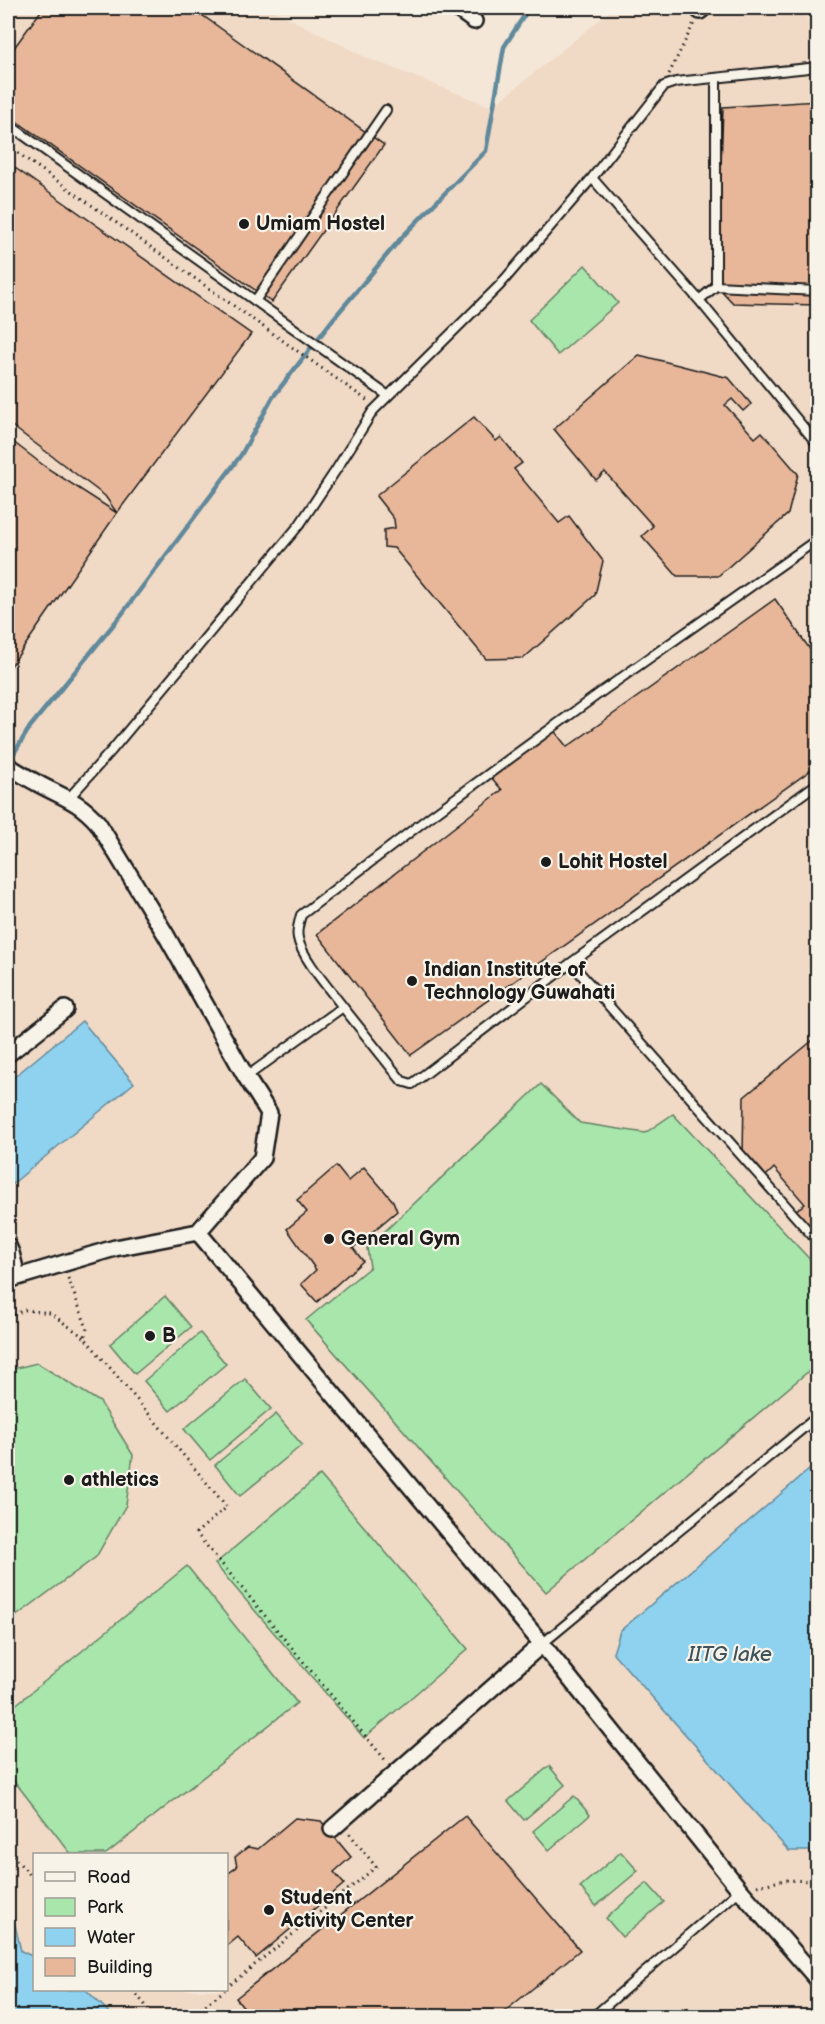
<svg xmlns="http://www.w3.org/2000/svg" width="825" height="2024" viewBox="0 0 825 2024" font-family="'Balsamiq Sans',sans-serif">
<rect width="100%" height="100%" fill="#f4e7d8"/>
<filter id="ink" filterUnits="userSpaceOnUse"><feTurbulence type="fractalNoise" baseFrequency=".0167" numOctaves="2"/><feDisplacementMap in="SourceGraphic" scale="12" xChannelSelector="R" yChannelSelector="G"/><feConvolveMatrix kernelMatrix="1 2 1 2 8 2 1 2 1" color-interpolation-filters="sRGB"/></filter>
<g filter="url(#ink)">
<path fill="#f0d9c5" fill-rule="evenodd" d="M 8,8 L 269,8 L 367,58 L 492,107 L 614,8 L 793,8 L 818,26 L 817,2016 L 8,2016 ZM 34,1854 L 226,1854 L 226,1990 L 34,1990 Z"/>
<path fill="#a9e6ac" stroke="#628164" stroke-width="1.5" d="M 585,265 L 618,303 L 558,355 L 529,320 Z
M 541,1084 L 580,1123 L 645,1133 L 673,1114 L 818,1268 L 817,1364 L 546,1592 L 306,1320 L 370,1267 L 367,1248 Z
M 165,1296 L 191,1327 L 135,1374 L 110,1344 Z
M 200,1333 L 226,1364 L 170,1411 L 144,1381 Z
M 37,1363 L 100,1402 L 133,1455 L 126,1505 L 96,1557 L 8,1622 L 8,1370 Z
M 245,1379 L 271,1409 L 210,1460 L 184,1429 Z
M 276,1414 L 302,1445 L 240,1496 L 215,1465 Z
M 320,1475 L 468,1649 L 364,1738 L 215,1564 Z
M 187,1566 L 297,1703 L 106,1854 L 71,1854 L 8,1773 L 8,1711 Z
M 549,1766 L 565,1785 L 524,1820 L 508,1801 Z
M 574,1796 L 590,1815 L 549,1850 L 533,1831 Z
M 621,1852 L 638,1871 L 596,1906 L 580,1887 Z
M 647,1883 L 664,1902 L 622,1937 L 606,1918 Z"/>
<path fill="#8fd2f0" stroke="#61899b" stroke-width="1.5" d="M 82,1021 L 134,1083 L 10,1186 L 8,1183 L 8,1082 Z
M 817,1463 L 817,1851 L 789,1851 L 613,1653 L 620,1631 Z
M 8,1908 L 12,1912 L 21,1951 L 34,1957 L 34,1990 L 86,1990 L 113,2016 L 8,2016 Z"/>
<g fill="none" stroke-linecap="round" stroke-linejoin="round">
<path stroke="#61899b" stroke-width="4.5" d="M 8,763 L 30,727 L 122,614 L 241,455 L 273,397 L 334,318 L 402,237 L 486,151 L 504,47 L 529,8"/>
</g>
<path fill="#e8b79a" stroke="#1c1c1c" stroke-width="1.5" d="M 43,8 L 192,8 L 384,145 L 272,302 L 8,115 L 8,56 Z
M 818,101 L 818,305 L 733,303 L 717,286 L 723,107 Z
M 8,163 L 251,334 L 117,513 L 105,496 L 8,423 Z
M 639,355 L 729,378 L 751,404 L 743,411 L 732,399 L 725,405 L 755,438 L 762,432 L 798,474 L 788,514 L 718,576 L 677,576 L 642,536 L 653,526 L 605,472 L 596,480 L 554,429 Z
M 474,417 L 496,441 L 501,437 L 522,463 L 514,469 L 559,523 L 569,516 L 603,561 L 595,595 L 524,658 L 486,659 L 394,548 L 384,547 L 384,530 L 395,528 L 394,519 L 376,496 Z
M 8,438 L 47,468 L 117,513 L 8,670 Z
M 775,599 L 818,661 L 818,765 L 411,1055 L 317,934 L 502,790 L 489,775 L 553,729 L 567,747 Z
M 818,1036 L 818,1234 L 796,1210 L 805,1204 L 774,1168 L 764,1178 L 743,1155 L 744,1097 Z
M 336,1166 L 348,1181 L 364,1167 L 393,1201 L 397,1211 L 353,1248 L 363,1261 L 317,1302 L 301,1284 L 316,1270 L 287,1229 L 307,1212 L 297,1200 Z
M 465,1816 L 580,1950 L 499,2016 L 251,2016 L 236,1998 Z
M 295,1818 L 321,1821 L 351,1857 L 334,1872 L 344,1884 L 256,1958 L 238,1937 L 226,1947 L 226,1875 L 237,1867 L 235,1857 L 248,1847 L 258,1849 Z"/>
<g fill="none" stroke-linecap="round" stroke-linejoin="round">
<g stroke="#1c1c1c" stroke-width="12">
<path id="service" d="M 8,124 L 387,395
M 592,178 L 699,300 L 818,445
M 716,286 L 818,291
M 699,300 L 716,286 L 716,78
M 255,301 L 386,110
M 69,798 L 112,750 L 300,524 L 336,470 L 373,411 L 499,286 L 592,178 L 664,86 L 676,82 L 818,67
M 571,963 L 818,1242
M 343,1007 C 331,991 301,957 298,938 C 296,930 299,923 301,915 L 431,816 L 604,690 L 818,539
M 246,1077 L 343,1007 L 402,1081 L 412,1084 L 571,963 L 818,783
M 542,1644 L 818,1416
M 594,2016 L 740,1890"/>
</g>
<g stroke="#1c1c1c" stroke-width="20">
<path id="minor" d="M 456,8 L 474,21
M 700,11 L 703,8
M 8,766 C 17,771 27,778 37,783 C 62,797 78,800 98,823 L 166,935 L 246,1077 L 269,1113 L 262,1158 L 198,1232 L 542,1644 L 740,1890 L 818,1980
M 8,1054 L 65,1009
M 8,1246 L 11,1253 L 17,1276
M 8,1280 L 115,1248 L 198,1232
M 332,1829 L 542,1644"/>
</g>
<path stroke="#1c1c1c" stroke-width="3" stroke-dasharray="1.5 4.5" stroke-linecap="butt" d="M 669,74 L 694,23
M 8,146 L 368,401
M 68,1278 L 87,1328 L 85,1338 L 227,1507 L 196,1533 L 387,1762
M 8,1317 L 25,1310 L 50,1313 L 85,1338
M 8,1851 L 34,1879
M 757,1886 L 785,1880 L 818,1881
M 226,1988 L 376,1867 L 349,1833
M 133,1990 L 154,2016
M 191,2016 L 225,1990"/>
<use href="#service" stroke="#f7f3e8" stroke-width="8"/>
<use href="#minor" stroke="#f7f3e8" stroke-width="15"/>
</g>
</g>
<g fill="#1c1c1c" stroke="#f7f3e8" stroke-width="2">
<circle cx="244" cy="224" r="6"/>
<circle cx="546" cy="862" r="6"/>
<circle cx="412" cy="981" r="6"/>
<circle cx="329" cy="1239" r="6"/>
<circle cx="150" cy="1336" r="6"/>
<circle cx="69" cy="1480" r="6"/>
<circle cx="269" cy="1910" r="6"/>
</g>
<g text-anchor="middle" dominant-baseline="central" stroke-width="4.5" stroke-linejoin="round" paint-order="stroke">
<g font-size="20" font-weight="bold" fill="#1c1c1c" stroke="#f7f3e8" text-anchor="start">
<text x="256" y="224">Umiam Hostel</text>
<text x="558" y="862">Lohit Hostel</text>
<text x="424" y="970">Indian Institute of<tspan x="424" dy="23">Technology Guwahati</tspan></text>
<text x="341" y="1239">General Gym</text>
<text x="162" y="1336">B</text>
<text x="81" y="1480">athletics</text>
<text x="281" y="1898">Student<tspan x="281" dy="23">Activity Center</tspan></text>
</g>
<g font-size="21" font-style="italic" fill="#3e535c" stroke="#f7f3e8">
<text x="730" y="1654">IITG lake</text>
</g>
</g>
<rect width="825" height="2024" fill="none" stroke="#f7f3e8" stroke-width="30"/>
<rect x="15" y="15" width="795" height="1994" fill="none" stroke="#1c1c1c" stroke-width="2" filter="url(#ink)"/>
<rect x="33" y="1853" width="195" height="138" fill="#f7f3e8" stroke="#9f9d96" stroke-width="1.5"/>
<rect x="45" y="1872" width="30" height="9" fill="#f7f3e8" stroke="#9f9d96" stroke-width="1.5"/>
<text x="87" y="1883" font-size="18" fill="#1c1c1c">Road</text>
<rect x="45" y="1898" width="30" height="18" fill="#a9e6ac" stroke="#9f9d96" stroke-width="1.5"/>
<text x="87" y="1913" font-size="18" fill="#1c1c1c">Park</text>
<rect x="45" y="1928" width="30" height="18" fill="#8fd2f0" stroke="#9f9d96" stroke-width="1.5"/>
<text x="87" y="1943" font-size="18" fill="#1c1c1c">Water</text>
<rect x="45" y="1958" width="30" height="18" fill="#e8b79a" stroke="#9f9d96" stroke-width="1.5"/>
<text x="87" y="1973" font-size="18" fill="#1c1c1c">Building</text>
</svg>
